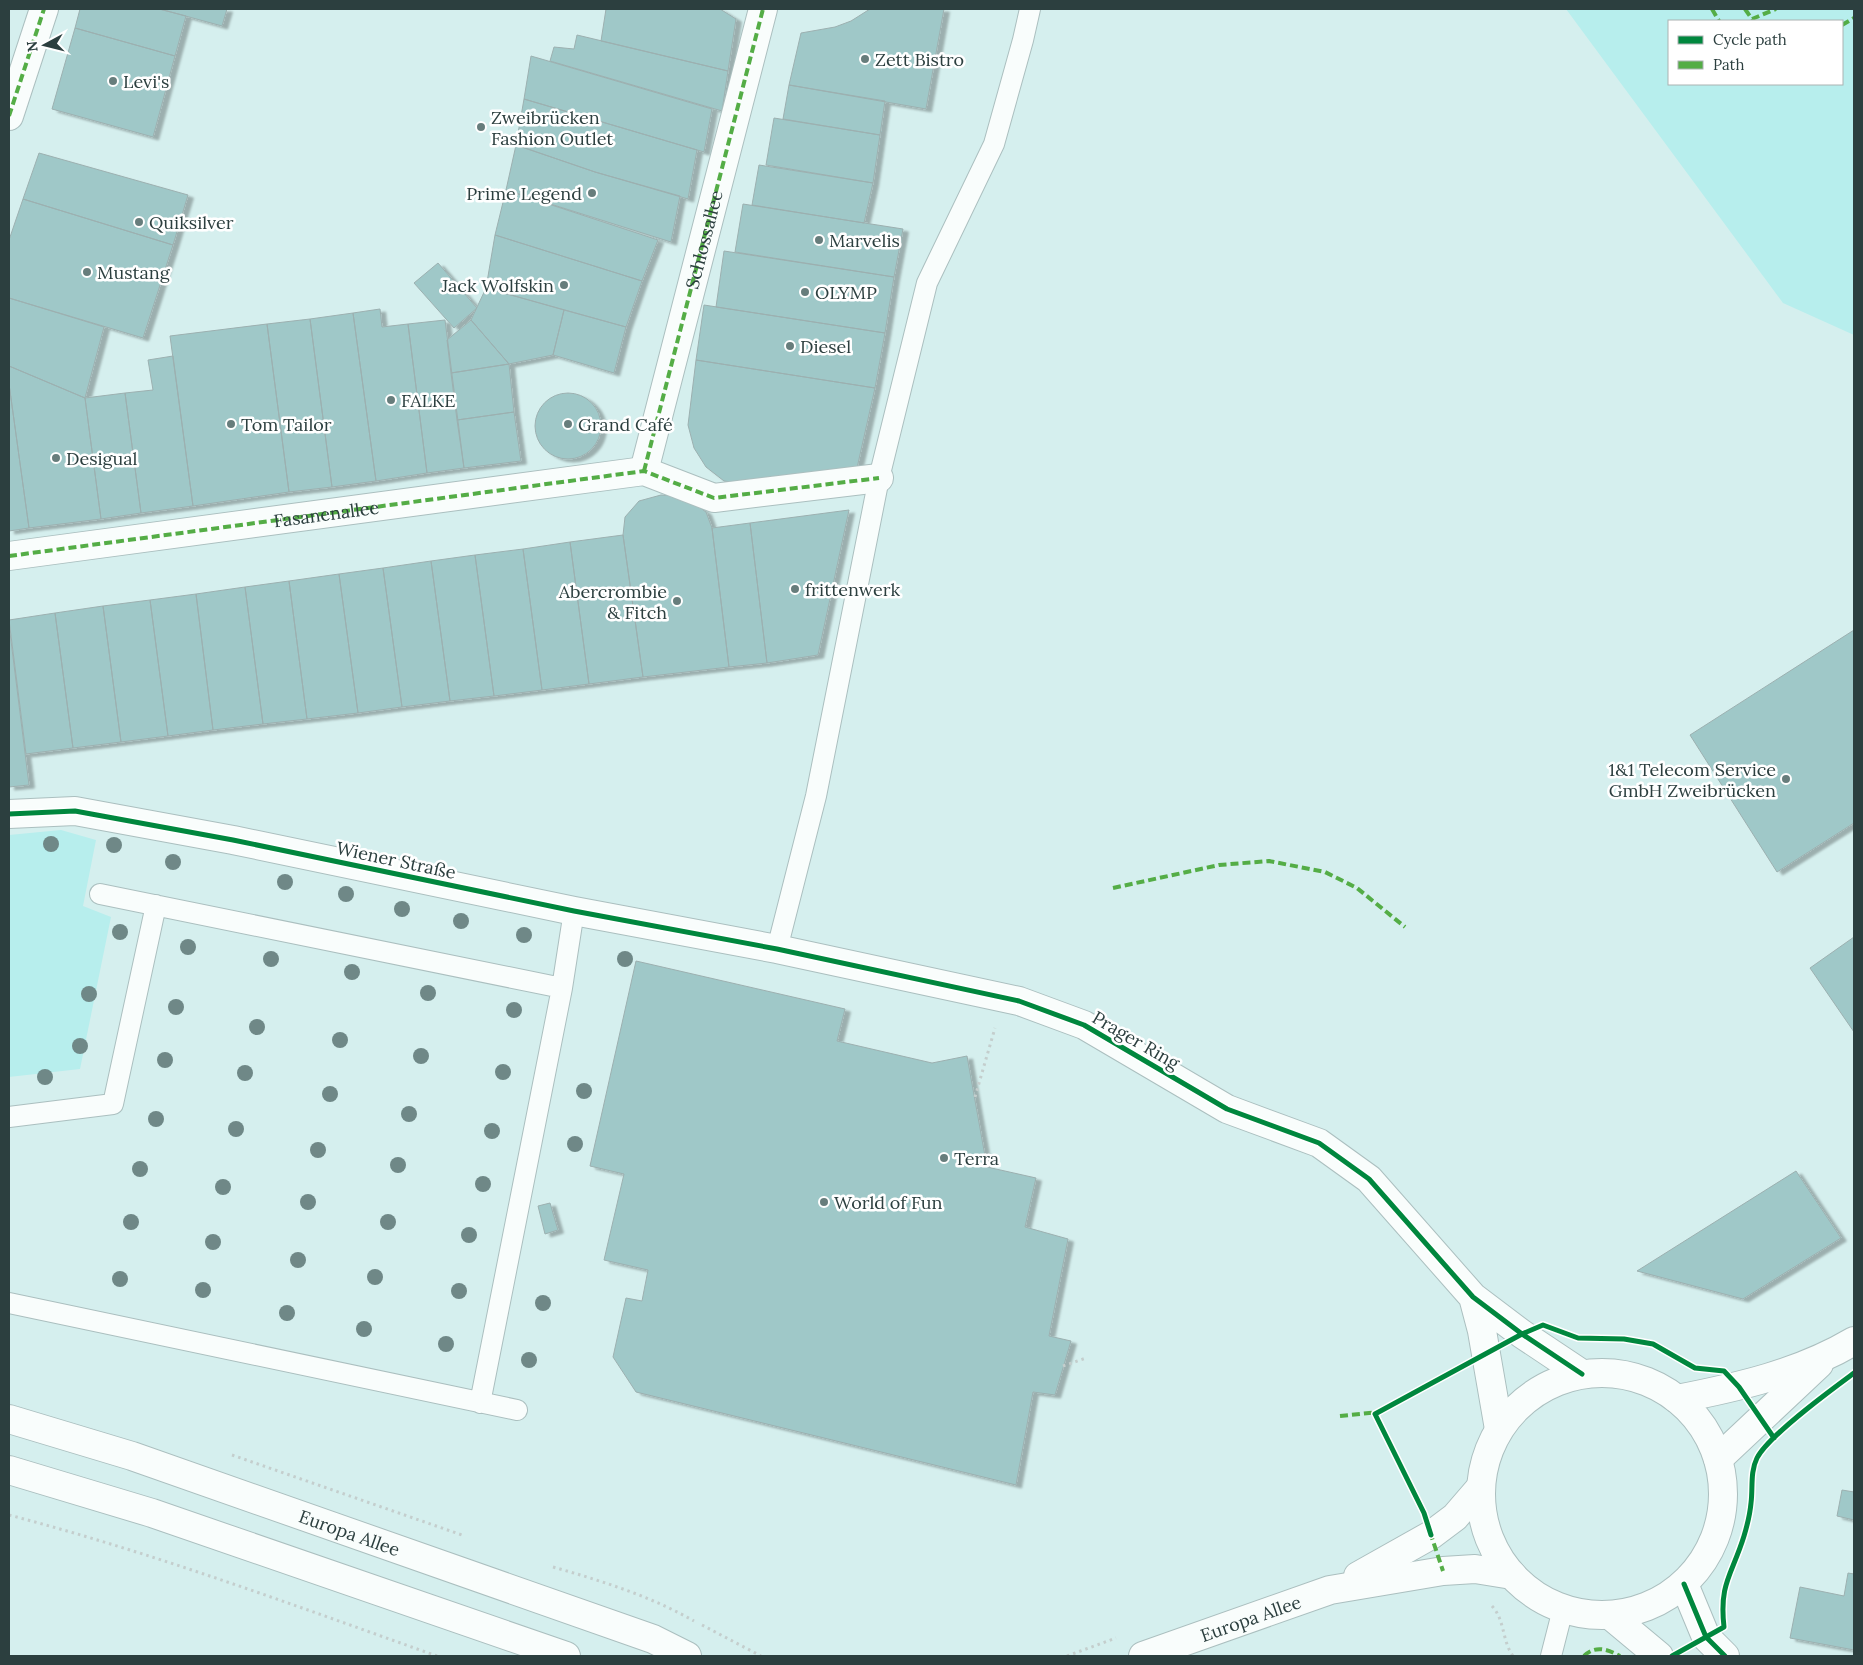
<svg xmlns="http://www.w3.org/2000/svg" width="1863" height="1665" viewBox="0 0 1863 1665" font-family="Lora,serif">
<defs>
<filter id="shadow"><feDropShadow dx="5.5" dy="3" stdDeviation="1" flood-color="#0004"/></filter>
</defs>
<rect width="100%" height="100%" fill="#d5efee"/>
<path fill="#b7eeed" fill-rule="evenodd" d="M 1566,9 L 1854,9 L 1854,335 L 1783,303 ZM 1669,21 L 1842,21 L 1842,84 L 1669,84 Z
M 61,830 L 96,840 L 83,906 L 111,917 L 80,1069 L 9,1077 L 9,835 Z"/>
<path fill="#9fc8c8" stroke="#9cb0b0" filter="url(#shadow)" d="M 80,9 L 159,9 L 186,16 L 175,56 L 75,28 Z
M 160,9 L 227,9 L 222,26 Z
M 606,9 L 720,9 L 736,19 L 728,71 L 601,41 Z
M 870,9 L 944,9 L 926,109 L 789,85 L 801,33 L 835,27 L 851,21 Z
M 75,28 L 175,56 L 153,137 L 52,109 Z
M 577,35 L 728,71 L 722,111 L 550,61 L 554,47 L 574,49 Z
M 531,56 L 712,109 L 704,152 L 524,99 Z
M 789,85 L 885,101 L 880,135 L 783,119 Z
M 524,99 L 697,150 L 688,199 L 595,172 L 516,145 Z
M 774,118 L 880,135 L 873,183 L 766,165 Z
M 516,145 L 595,172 L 680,196 L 671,242 L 506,190 Z
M 39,153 L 188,195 L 173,245 L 23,199 Z
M 759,165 L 873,183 L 864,223 L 752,205 Z
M 506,190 L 658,240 L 642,281 L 495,235 Z
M 23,199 L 173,245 L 143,338 L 9,298 L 9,240 Z
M 743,204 L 903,229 L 894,277 L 735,252 Z
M 495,235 L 642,281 L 626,327 L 486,288 Z
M 724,251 L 894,277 L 885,333 L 716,307 Z
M 438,263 L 477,308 L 454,328 L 414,283 Z
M 486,288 L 564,310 L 553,355 L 509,364 L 471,320 Z
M 9,298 L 104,327 L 85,398 L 9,366 Z
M 704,305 L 885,333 L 875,388 L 696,360 Z
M 380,309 L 382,327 L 408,324 L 427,473 L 376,481 L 353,313 Z
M 564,310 L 626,327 L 614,373 L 553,355 Z
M 353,313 L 376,481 L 332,487 L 310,319 Z
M 310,319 L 332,487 L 289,492 L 267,324 Z
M 445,320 L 464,468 L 427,473 L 408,324 Z
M 471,320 L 509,364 L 451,373 L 447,340 Z
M 267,324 L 289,492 L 193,506 L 170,336 Z
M 173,356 L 193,506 L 141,513 L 125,393 L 153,390 L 148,360 Z
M 696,360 L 875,388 L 857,468 L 746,484 L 724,481 L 706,467 L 694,448 L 688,425 Z
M 509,364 L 514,412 L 457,420 L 451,373 Z
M 9,366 L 85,398 L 101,519 L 29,528 L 9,384 Z
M 9,384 L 29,528 L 9,531 Z
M535 426a33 33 0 1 1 66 0a33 33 0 1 1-66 0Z
M 125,393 L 141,513 L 101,519 L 85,398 Z
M 514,412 L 521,461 L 464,468 L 457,420 Z
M 661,495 L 686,497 L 706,512 L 712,528 L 729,667 L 643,677 L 623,535 L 625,517 L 639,501 Z
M 849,510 L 818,655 L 767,663 L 750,523 Z
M 750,523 L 767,663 L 729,667 L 712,528 Z
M 623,535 L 643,677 L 589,684 L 570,542 Z
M 570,542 L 589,684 L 542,690 L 523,549 Z
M 523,549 L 542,690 L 494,696 L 475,555 Z
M 475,555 L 494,696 L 450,701 L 431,561 Z
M 431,561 L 450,701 L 402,707 L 383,568 Z
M 383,568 L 402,707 L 358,713 L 339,574 Z
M 339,574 L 358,713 L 307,719 L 289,581 Z
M 289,581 L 307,719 L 263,724 L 245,587 Z
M 245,587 L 263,724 L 213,730 L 196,594 Z
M 196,594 L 213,730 L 168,736 L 150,600 Z
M 150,600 L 168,736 L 121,742 L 103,606 Z
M 103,606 L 121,742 L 73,748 L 55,613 Z
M 55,613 L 73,748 L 26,754 L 9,620 Z
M 9,625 L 29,785 L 9,787 Z
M 1854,630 L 1854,823 L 1777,872 L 1690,735 Z
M 1854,937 L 1854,1032 L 1810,968 Z
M 636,961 L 845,1009 L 837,1041 L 932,1063 L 967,1056 L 987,1167 L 1036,1178 L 1025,1227 L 1068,1239 L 1049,1336 L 1071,1341 L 1055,1395 L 1033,1392 L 1016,1485 L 636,1392 L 613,1357 L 626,1298 L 642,1301 L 648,1270 L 604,1260 L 624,1174 L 590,1166 Z
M 1796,1171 L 1841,1238 L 1743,1299 L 1637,1271 Z
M 550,1203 L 558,1230 L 545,1234 L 538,1206 Z
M 1842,1490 L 1854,1492 L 1854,1520 L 1837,1516 Z
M 1848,1573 L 1854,1574 L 1854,1650 L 1790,1638 L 1800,1587 L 1844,1596 Z"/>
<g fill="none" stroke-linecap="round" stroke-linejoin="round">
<g stroke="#abbfbf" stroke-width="22">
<path id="service" d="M 100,894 L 562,988
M 777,949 L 816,796 L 879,478 L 927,283 L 994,144 L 1023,40 L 1030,9
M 9,1117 L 113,1104 L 156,905
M 9,1303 L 517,1410
M 480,1403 L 562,988 L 574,911
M 1551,1656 L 1563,1609"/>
</g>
<g stroke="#abbfbf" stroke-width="30">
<g id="pedestrian">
<path d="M 9,116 L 44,9"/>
<path d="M 644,471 L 763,9"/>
<path id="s1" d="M 9,556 L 644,471 L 714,498 L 879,478"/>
</g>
</g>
<g stroke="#abbfbf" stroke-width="30">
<path id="minor" d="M 9,814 L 75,811 L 233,840 L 574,911 L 777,949 L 1019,1001 L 1084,1025 L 1227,1109 L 1319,1143 L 1369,1179 L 1473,1297 L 1522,1334 L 1582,1374
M 1473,1297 L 1482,1331 L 1499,1429
M 1684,1584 L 1706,1637 L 1725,1656
M 1611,1616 L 1659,1656"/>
</g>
<g stroke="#abbfbf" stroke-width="30">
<g id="secondary">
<circle cx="1602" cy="1494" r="121"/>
<path d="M 1677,1399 C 1739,1387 1800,1373 1854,1341"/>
<path id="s2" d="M 9,1419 L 132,1456 L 653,1639 L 687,1656"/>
<path d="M 1718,1459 L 1819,1364"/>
<path d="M 9,1470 L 152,1513 L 566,1656"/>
<path d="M 1358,1576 L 1431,1535 L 1455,1517 L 1480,1488"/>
<path id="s3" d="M 1143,1656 L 1330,1590 L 1443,1571 L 1475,1569 L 1512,1575"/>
</g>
</g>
<path stroke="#c4cecd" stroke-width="3" stroke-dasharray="2.5 4" stroke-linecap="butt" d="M 975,1097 L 995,1028
M 1063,1366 L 1086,1358
M 232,1455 L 462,1535
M 9,1515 C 154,1553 296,1606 437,1656
M 553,1567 C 602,1581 650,1596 694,1621
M 1492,1606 C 1505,1620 1502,1641 1513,1656
M 702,1625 L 761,1656
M 1067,1656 L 1116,1638"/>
<use href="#service" stroke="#f9fdfc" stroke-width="20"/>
<use href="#pedestrian" stroke="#f9fdfc" stroke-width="28"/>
<use href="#minor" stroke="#f9fdfc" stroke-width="28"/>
<use href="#secondary" stroke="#f9fdfc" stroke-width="28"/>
<g stroke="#54ad46" stroke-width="4" stroke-dasharray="8 4" stroke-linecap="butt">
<path d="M 1712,9 L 1719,21"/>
<path d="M 1745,9 L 1752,19 L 1776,9"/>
<path d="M 1842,25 L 1854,18"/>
<path d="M 9,116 L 44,9"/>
<path id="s4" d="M 644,471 L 763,9"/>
<path d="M 9,556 L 644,471 L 714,498 L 879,478"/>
<path d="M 1113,888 L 1219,865 L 1269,861 L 1325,872 L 1357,888 L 1405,927"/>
<path d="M 1340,1416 L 1379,1412"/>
<path d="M 1430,1532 L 1443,1571"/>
<path d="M 1584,1656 C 1595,1645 1607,1649 1620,1656"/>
</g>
<g stroke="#fff" stroke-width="8">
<path id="cycleway" d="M 9,814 L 75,811 L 233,840 L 574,911 L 777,949 L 1019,1001 L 1084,1025 L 1227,1109 L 1319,1143 L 1369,1179 L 1473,1297 L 1522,1334 L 1582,1374
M 1431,1535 L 1424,1513 L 1375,1414 L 1522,1334 L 1543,1325 L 1578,1338 L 1624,1339 L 1653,1344 L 1695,1368 L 1724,1371 L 1739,1387 L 1774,1438
M 1684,1584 L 1706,1637 L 1725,1656
M 1672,1656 L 1724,1627 C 1719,1583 1732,1575 1744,1536 C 1747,1526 1750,1514 1751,1503 C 1753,1488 1750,1472 1757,1458 C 1769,1435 1831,1390 1854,1373"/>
</g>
<use href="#cycleway" stroke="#00873e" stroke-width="5"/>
</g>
<g fill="#6f8887">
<circle cx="51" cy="844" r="8"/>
<circle cx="114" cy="845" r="8"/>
<circle cx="173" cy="862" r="8"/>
<circle cx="285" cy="882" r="8"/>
<circle cx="346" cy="894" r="8"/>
<circle cx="402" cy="909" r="8"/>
<circle cx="461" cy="921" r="8"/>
<circle cx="120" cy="932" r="8"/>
<circle cx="524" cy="935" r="8"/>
<circle cx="188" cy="947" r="8"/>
<circle cx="271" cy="959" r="8"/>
<circle cx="625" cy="959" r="8"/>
<circle cx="352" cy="972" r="8"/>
<circle cx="428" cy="993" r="8"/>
<circle cx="89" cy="994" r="8"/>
<circle cx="176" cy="1007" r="8"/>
<circle cx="514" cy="1010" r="8"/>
<circle cx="257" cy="1027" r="8"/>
<circle cx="340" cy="1040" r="8"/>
<circle cx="80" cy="1046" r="8"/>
<circle cx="421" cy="1056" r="8"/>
<circle cx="165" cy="1060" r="8"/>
<circle cx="503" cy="1072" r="8"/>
<circle cx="245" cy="1073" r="8"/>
<circle cx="45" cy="1077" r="8"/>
<circle cx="584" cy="1091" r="8"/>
<circle cx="330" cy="1094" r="8"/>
<circle cx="409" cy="1114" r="8"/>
<circle cx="156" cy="1119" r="8"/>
<circle cx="236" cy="1129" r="8"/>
<circle cx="492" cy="1131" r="8"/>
<circle cx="575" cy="1144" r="8"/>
<circle cx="318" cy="1150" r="8"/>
<circle cx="398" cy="1165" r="8"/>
<circle cx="140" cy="1169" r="8"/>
<circle cx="483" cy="1184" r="8"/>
<circle cx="223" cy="1187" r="8"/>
<circle cx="308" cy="1202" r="8"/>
<circle cx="131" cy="1222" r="8"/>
<circle cx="388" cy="1222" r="8"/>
<circle cx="469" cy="1235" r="8"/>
<circle cx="213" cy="1242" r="8"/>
<circle cx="298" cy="1260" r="8"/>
<circle cx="375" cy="1277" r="8"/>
<circle cx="120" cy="1279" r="8"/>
<circle cx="203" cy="1290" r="8"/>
<circle cx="459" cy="1291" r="8"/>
<circle cx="543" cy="1303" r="8"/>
<circle cx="287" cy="1313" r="8"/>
<circle cx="364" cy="1329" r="8"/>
<circle cx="446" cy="1344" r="8"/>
<circle cx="529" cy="1360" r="8"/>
</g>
<g fill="#677d7c" stroke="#fff" stroke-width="2">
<circle cx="865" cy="59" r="5"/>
<circle cx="113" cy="81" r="5"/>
<circle cx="481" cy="127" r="5"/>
<circle cx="592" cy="193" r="5"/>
<circle cx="139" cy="222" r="5"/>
<circle cx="819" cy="240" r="5"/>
<circle cx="87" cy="272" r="5"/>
<circle cx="564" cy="285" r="5"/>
<circle cx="805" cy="292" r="5"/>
<circle cx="790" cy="346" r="5"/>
<circle cx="391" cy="400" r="5"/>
<circle cx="231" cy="424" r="5"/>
<circle cx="568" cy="424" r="5"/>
<circle cx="56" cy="458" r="5"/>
<circle cx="795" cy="589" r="5"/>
<circle cx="677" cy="601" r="5"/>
<circle cx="1786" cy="779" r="5"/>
<circle cx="944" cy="1158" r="5"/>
<circle cx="824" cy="1202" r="5"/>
</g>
<g text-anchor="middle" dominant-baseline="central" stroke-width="5" stroke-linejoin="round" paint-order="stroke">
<g font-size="18" fill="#2c3f3f" stroke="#fff" text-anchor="start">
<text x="875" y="59">Zett Bistro</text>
<text x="123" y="81">Levi's</text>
<text x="491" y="117">Zweibrücken<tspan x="491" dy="21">Fashion Outlet</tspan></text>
<text x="582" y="193" text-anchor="end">Prime Legend</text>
<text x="149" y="222">Quiksilver</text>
<text x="829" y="240">Marvelis</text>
<text x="97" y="272">Mustang</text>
<text x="554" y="285" text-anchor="end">Jack Wolfskin</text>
<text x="815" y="292">OLYMP</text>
<text x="800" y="346">Diesel</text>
<text x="401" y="400">FALKE</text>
<text x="241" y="424">Tom Tailor</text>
<text x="578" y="424">Grand Café</text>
<text x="66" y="458">Desigual</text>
<text x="805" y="589">frittenwerk</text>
<text x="667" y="591" text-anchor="end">Abercrombie<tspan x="667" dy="21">&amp; Fitch</tspan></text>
<text x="1776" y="769" text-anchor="end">1&amp;1 Telecom Service<tspan x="1776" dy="21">GmbH Zweibrücken</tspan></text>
<text x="954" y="1158">Terra</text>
<text x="834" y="1202">World of Fun</text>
</g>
<g font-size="18" fill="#2c3f3f" stroke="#fff">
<text stroke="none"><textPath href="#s4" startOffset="239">Schlossallee</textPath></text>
<text stroke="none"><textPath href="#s1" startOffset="320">Fasanenallee</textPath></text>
<text transform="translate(396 860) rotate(12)">Wiener Straße</text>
<text transform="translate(1136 1040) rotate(30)">Prager Ring</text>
<text stroke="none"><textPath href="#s2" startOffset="359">Europa Allee</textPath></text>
<text stroke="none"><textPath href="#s3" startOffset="114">Europa Allee</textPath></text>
</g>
</g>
<rect width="1863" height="1665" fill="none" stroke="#2c3f3f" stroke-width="20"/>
<rect x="1668" y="20" width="175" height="65" fill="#ffffff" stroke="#abb2b2"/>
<rect x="1678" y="36" width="25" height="8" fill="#00873e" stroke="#abb2b2"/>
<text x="1713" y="45" font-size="15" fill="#2c3f3f">Cycle path</text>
<rect x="1678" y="61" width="25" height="8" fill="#54ad46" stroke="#abb2b2"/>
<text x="1713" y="70" font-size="15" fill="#2c3f3f">Path</text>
<g transform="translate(45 45) rotate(263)" stroke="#ffffff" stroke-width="4" paint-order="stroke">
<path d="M0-4L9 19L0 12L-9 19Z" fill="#2c3f3f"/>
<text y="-8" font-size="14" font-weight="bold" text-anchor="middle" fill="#2c3f3f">N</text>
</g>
</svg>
